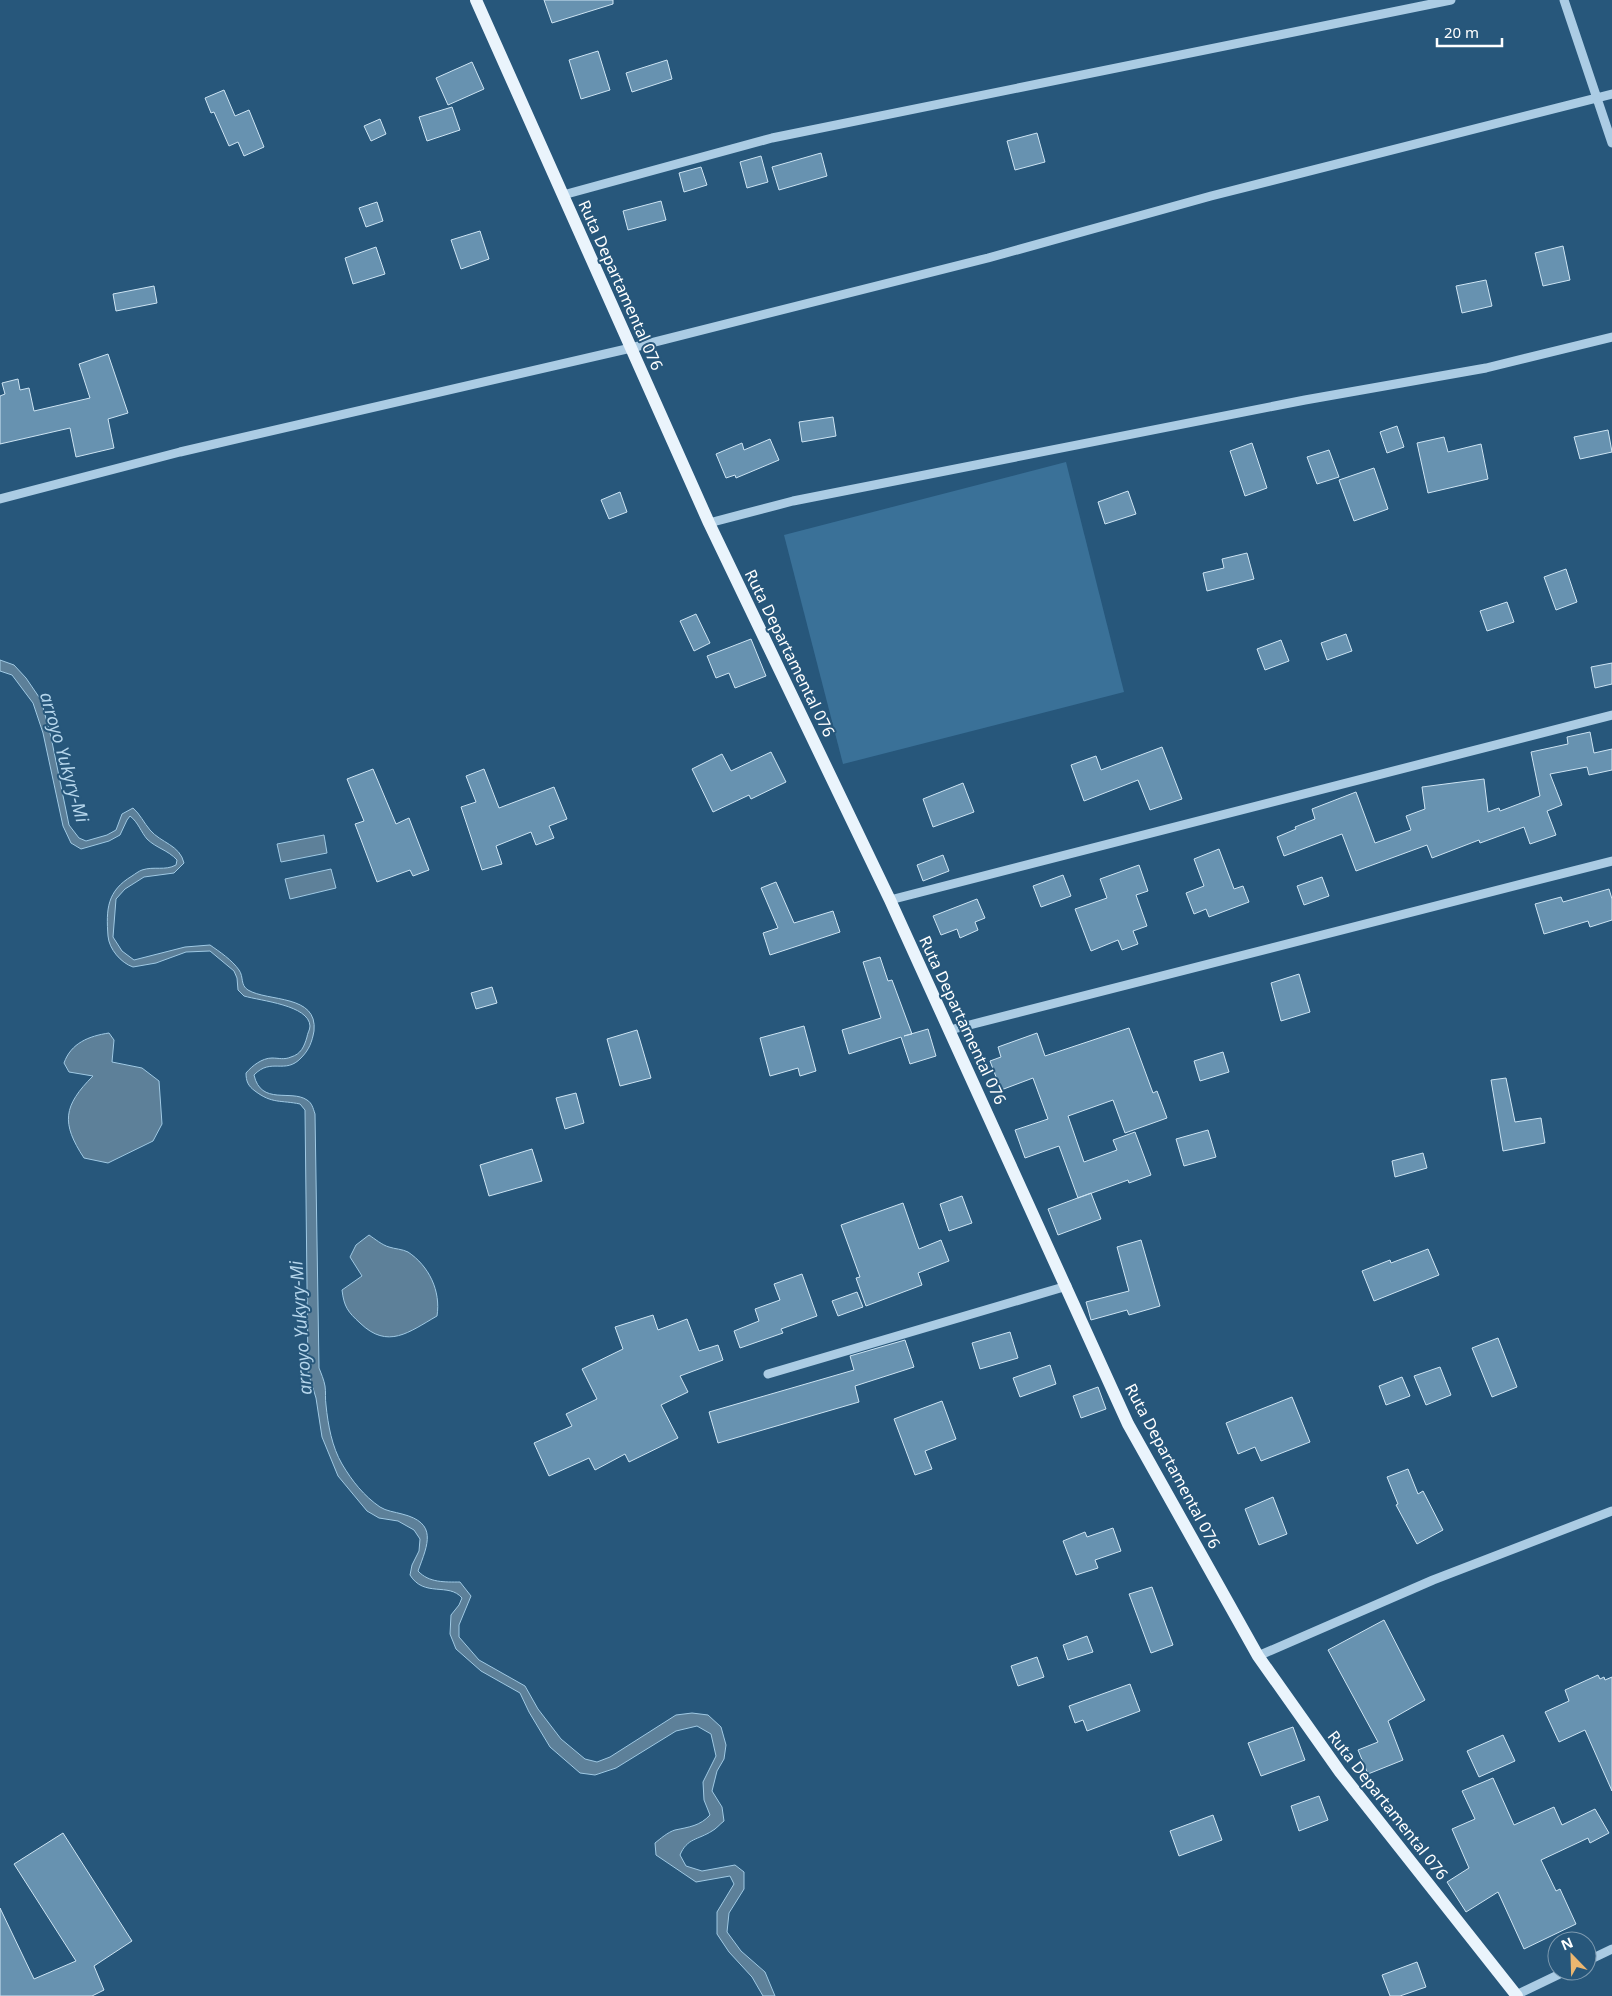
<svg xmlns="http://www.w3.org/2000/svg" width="1612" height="1996" viewBox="0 0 1612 1996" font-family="'Noto Sans',sans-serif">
<rect width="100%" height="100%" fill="#27577b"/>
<path fill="#3a7198" d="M 1066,462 L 1124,692 L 843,764 L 784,535 Z"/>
<path fill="#5d8099" stroke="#9fc9e4" d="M 0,660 L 14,665 L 26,678 L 41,700 L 51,737 L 69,825 L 79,838 L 86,841 L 107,835 L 116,830 L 122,814 L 133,808 C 140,814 144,823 150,830 C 161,843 180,845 184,863 L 174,873 L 144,877 L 125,889 L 116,899 L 113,937 L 122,951 L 134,960 L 185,947 L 210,945 C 220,952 232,960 239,970 C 244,977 240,985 248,990 C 268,1002 318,994 314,1031 C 312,1042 309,1050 301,1058 C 285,1075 271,1057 254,1075 C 261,1106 291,1089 307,1100 C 312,1103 313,1108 315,1114 L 319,1368 C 321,1373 324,1380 325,1386 C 326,1392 325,1399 326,1405 C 328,1425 332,1447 342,1464 C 352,1481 364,1496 380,1507 C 386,1511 395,1512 402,1514 C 438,1523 428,1544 418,1571 C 429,1583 445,1582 460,1582 L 471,1596 L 459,1625 L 459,1637 L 479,1660 L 525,1686 L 538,1709 L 561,1739 L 585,1759 L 597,1762 L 610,1757 L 676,1715 L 692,1713 L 708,1715 L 721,1727 L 726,1745 L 724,1759 L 717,1771 L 712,1791 L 722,1807 L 724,1821 C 720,1824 716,1829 712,1831 C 698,1840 687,1838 680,1855 L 686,1866 L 702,1871 L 735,1865 L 744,1872 L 744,1889 L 729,1913 L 727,1932 L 741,1951 L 765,1972 L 775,1996 L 763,1996 L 752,1977 L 729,1952 L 717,1934 L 717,1912 L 734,1884 L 730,1876 L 696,1882 L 656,1855 L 655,1843 C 660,1839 668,1832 675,1830 C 689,1827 700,1826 710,1815 L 704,1800 L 703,1782 L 716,1756 L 711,1734 L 697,1726 L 676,1731 L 616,1768 L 595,1775 L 580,1773 L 550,1747 L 529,1712 L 520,1693 L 481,1671 L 456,1649 L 450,1634 L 451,1615 L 459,1605 L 462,1598 C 449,1582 424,1598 410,1575 L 412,1565 L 419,1551 L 420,1539 L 414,1530 L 398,1521 L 379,1518 L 367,1511 L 338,1476 L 322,1437 L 316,1398 L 308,1372 L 305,1110 L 300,1104 C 281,1100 272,1104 255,1091 C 248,1086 246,1081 246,1073 C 252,1066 262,1058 272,1058 C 279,1058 284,1060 291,1057 C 301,1054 304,1047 307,1037 C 307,1034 310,1030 310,1026 C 309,1005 261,1001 244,996 L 238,990 L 237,978 L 234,971 L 210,951 L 186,952 L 156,963 L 133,967 C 121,963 109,949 108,936 C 106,909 107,891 132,876 C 135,874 139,871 142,870 C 154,866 165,871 176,865 L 177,860 C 168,850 156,848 147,839 C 141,832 138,822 130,816 L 127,820 L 120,835 L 109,841 L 81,849 L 71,843 L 63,826 L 43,733 L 33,703 L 12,675 L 0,671 Z
M 324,835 L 327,853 L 281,862 L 277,844 Z
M 331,869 L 336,888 L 290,899 L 285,879 Z
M 109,1033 L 114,1040 L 112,1062 L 142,1068 L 159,1081 L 162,1124 L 153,1141 L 108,1163 L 84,1158 C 61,1123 63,1106 93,1076 L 69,1072 L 64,1063 C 71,1043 89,1036 109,1033 Z
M 369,1235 C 375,1239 382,1245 389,1247 C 395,1249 402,1249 408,1252 C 429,1266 441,1291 437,1316 C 409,1332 388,1350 360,1323 C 348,1312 344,1307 342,1290 L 362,1276 L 350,1257 L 356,1245 Z"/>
<path fill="#6792b0" stroke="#cde4f3" d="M 544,0 L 613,0 L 613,4 L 552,23 Z
M 598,51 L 610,90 L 581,99 L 569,60 Z
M 667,60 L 672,79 L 632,92 L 626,73 Z
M 472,62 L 484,89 L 448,105 L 436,78 Z
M 224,90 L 235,116 L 249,110 L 264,147 L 244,156 L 238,142 L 229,146 L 214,112 L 211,113 L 205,98 Z
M 452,107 L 460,130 L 427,141 L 419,117 Z
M 380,119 L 386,134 L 371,141 L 364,126 Z
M 1037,133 L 1045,162 L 1015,170 L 1007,141 Z
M 821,153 L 827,176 L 779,190 L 772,167 Z
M 761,156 L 768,182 L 747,188 L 740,162 Z
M 701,167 L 707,185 L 684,192 L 679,173 Z
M 661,201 L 666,220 L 628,230 L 623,211 Z
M 377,202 L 383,221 L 366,227 L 359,208 Z
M 480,231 L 489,259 L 461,269 L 451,240 Z
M 1563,246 L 1570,280 L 1543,286 L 1535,253 Z
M 376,247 L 385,274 L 353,284 L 345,258 Z
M 1486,280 L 1492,306 L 1462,313 L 1456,286 Z
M 154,286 L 157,303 L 116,311 L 113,294 Z
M 108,354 L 128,413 L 108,419 L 114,448 L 76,457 L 70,428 L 0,444 L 0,396 L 5,394 L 2,383 L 18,379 L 20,390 L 29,388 L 34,411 L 90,398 L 79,364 Z
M 833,417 L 836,436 L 802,442 L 799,422 Z
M 1397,426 L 1404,447 L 1387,453 L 1380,432 Z
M 1608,430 L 1612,452 L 1580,459 L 1574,437 Z
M 1444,437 L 1448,452 L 1481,444 L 1488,479 L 1428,493 L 1417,443 Z
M 770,439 L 779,460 L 736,478 L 735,475 L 726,478 L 716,454 L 742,443 L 744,450 Z
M 1252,443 L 1267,488 L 1245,496 L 1230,451 Z
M 1329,450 L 1339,477 L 1317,484 L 1307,457 Z
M 1374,468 L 1388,509 L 1354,521 L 1339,480 Z
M 1128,491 L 1136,514 L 1105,524 L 1098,502 Z
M 620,492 L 627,512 L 609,519 L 601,500 Z
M 1247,553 L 1254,579 L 1207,591 L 1203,573 L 1224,568 L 1222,559 Z
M 1566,569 L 1577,602 L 1556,610 L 1544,577 Z
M 1507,602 L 1514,622 L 1487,631 L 1480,611 Z
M 696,614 L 710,643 L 694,651 L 680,621 Z
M 1346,634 L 1352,651 L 1327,660 L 1321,643 Z
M 751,639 L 766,676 L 735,688 L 729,673 L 716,678 L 707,656 Z
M 1281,640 L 1289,661 L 1265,670 L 1257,649 Z
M 1612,663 L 1612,684 L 1595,688 L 1591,667 Z
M 1590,732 L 1594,753 L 1612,749 L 1612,770 L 1589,775 L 1587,767 L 1550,774 L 1562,805 L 1547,811 L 1556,835 L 1530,844 L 1524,827 L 1480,843 L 1479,840 L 1432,858 L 1427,845 L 1356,871 L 1342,834 L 1284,856 L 1277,837 L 1296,829 L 1295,827 L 1315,819 L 1312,809 L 1356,792 L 1375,843 L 1411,830 L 1406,816 L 1425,809 L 1422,787 L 1484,779 L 1488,812 L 1499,808 L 1500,811 L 1540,796 L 1531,752 L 1568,744 L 1567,737 Z
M 1162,747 L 1182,799 L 1150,810 L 1138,780 L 1084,801 L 1071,765 L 1096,756 L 1101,770 Z
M 771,752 L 786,782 L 751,799 L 749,795 L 713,812 L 692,769 L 722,754 L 731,771 Z
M 373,769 L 396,824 L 409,818 L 429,870 L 413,876 L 410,870 L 377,882 L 355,824 L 364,821 L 347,779 Z
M 484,769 L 499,808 L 554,787 L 567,819 L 549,826 L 554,838 L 536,845 L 531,832 L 496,846 L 502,864 L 482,870 L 461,807 L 476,802 L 466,776 Z
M 963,783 L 974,812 L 933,827 L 923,799 Z
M 1219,849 L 1234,889 L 1243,886 L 1249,902 L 1209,917 L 1206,909 L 1194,914 L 1186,893 L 1204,886 L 1194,859 Z
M 943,855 L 949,871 L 923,881 L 917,865 Z
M 1139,865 L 1148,891 L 1136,895 L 1147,926 L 1133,931 L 1138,944 L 1122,950 L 1118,940 L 1091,951 L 1075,909 L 1107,898 L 1100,879 Z
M 1063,875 L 1071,896 L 1041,907 L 1033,886 Z
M 1322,877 L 1329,896 L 1304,905 L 1297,886 Z
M 776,882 L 794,923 L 833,911 L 840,932 L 770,955 L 763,933 L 778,928 L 761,888 Z
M 1609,889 L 1612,899 L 1612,920 L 1590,927 L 1588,921 L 1544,934 L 1535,904 L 1561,897 L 1563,902 Z
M 977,899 L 985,918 L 975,922 L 978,930 L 960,938 L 957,929 L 941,935 L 933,916 Z
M 880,957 L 888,981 L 892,980 L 912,1034 L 904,1036 L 928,1029 L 936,1056 L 910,1064 L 901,1037 L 849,1054 L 842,1030 L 881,1018 L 863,962 Z
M 1299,974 L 1310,1012 L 1281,1021 L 1271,983 Z
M 492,987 L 497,1003 L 476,1009 L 471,993 Z
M 804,1026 L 816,1071 L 800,1076 L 798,1068 L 770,1076 L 760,1038 Z
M 1129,1028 L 1153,1093 L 1157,1091 L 1167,1118 L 1125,1133 L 1113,1100 L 1068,1116 L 1084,1162 L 1117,1150 L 1113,1140 L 1135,1132 L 1151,1175 L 1129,1183 L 1128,1180 L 1078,1198 L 1059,1146 L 1025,1158 L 1015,1130 L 1048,1119 L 1033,1078 L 1001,1090 L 990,1061 L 1001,1057 L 998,1047 L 1037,1033 L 1045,1056 Z
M 637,1030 L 651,1078 L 620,1086 L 607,1039 Z
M 1223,1052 L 1229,1072 L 1200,1081 L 1194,1061 Z
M 1506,1078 L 1515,1122 L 1541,1118 L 1545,1143 L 1503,1151 L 1491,1080 Z
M 576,1093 L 584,1123 L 565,1129 L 556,1098 Z
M 1208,1130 L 1216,1157 L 1184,1166 L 1176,1139 Z
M 532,1149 L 542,1181 L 489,1196 L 480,1165 Z
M 1423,1153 L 1427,1168 L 1395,1177 L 1392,1161 Z
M 1091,1193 L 1101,1219 L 1058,1235 L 1048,1209 Z
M 962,1196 L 972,1223 L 949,1231 L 940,1204 Z
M 903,1203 L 919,1249 L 941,1240 L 949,1261 L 918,1273 L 922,1285 L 866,1306 L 856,1278 L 860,1277 L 841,1225 Z
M 1141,1240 L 1160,1306 L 1129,1315 L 1127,1310 L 1091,1320 L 1086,1302 L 1129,1291 L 1117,1247 Z
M 1428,1249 L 1439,1275 L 1374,1301 L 1362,1271 L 1390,1260 L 1391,1263 Z
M 802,1274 L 817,1316 L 781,1329 L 783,1333 L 740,1348 L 734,1331 L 759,1321 L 755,1309 L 780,1300 L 774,1284 Z
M 857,1292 L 863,1307 L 838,1316 L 832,1301 Z
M 653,1315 L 658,1330 L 687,1319 L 699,1351 L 718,1345 L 723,1360 L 680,1376 L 688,1392 L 661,1405 L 678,1438 L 629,1462 L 625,1454 L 595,1470 L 589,1458 L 549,1476 L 534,1443 L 572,1426 L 566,1414 L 597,1399 L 582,1369 L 623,1349 L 615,1327 Z
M 1010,1332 L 1018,1358 L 980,1369 L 972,1343 Z
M 1498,1338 L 1517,1387 L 1492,1397 L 1472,1348 Z
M 905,1340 L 914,1367 L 855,1386 L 859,1402 L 718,1443 L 709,1412 L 854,1370 L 850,1356 Z
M 1050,1365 L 1056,1384 L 1020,1397 L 1013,1378 Z
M 1440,1367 L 1451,1395 L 1426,1405 L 1414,1376 Z
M 1402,1377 L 1410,1396 L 1386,1405 L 1379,1386 Z
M 1098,1387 L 1106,1409 L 1081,1418 L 1073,1396 Z
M 1292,1397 L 1310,1442 L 1261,1461 L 1255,1447 L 1238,1454 L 1226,1423 Z
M 942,1401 L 956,1439 L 925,1451 L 932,1469 L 915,1475 L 894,1419 Z
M 1408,1469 L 1418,1494 L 1423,1491 L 1443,1530 L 1417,1544 L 1396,1505 L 1398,1504 L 1387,1477 Z
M 1273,1497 L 1287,1534 L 1259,1545 L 1245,1509 Z
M 1113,1528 L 1121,1551 L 1095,1560 L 1098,1568 L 1076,1575 L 1063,1541 L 1085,1532 L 1087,1537 Z
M 1152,1587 L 1173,1645 L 1151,1653 L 1129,1594 Z
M 1384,1620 L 1425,1700 L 1388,1721 L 1403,1760 L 1368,1774 L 1358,1750 L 1378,1742 L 1328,1650 Z
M 1087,1636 L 1093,1652 L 1068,1660 L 1063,1645 Z
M 1037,1657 L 1044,1677 L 1018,1686 L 1011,1666 Z
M 1598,1675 L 1600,1679 L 1604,1677 L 1605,1680 L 1612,1677 L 1612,1791 L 1585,1730 L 1559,1742 L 1545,1712 L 1569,1701 L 1565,1690 Z
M 1130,1684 L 1140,1711 L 1087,1731 L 1083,1720 L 1075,1723 L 1069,1706 Z
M 1293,1727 L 1305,1760 L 1261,1776 L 1248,1743 Z
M 1503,1735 L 1515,1761 L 1479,1777 L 1467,1751 Z
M 1493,1778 L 1514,1825 L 1554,1807 L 1562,1825 L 1595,1809 L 1609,1833 L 1590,1843 L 1588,1838 L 1541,1860 L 1556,1891 L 1560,1889 L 1576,1924 L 1524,1949 L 1498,1892 L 1466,1912 L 1447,1882 L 1469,1868 L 1452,1829 L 1475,1819 L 1462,1791 Z
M 1319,1796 L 1328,1820 L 1299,1831 L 1291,1806 Z
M 1213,1815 L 1222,1840 L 1179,1856 L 1170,1831 Z
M 63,1833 L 132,1941 L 94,1966 L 104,1990 L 92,1996 L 0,1996 L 0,1908 L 34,1979 L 76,1961 L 14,1864 Z
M 1417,1962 L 1426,1987 L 1400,1996 L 1390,1996 L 1382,1975 Z"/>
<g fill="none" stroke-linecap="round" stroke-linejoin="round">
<path stroke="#abcce4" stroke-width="9" d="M 1564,0 L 1612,143
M 563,195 L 772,138 L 1451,0
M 0,499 L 180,452 L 631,348 L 988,258 L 1211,196 L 1612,94
M 709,523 L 793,501 L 1305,400 L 1486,368 L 1612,337
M 890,900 L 1612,715
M 950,1030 L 1612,861
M 768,1374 L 1067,1286
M 1258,1656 L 1433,1580 L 1612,1511
M 1587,1961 L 1612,1949
M 1516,1995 L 1566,1971"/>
<path stroke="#eaf4fc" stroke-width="12" d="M 476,0 L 709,523 L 890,900 L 1128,1424 L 1258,1656 L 1340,1772 L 1517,1996"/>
</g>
<g text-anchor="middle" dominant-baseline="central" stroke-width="4" stroke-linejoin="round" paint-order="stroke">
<g font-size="16" fill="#fff" stroke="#27577b">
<text transform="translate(621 285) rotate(66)">Ruta Departamental 076</text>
<text transform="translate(790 653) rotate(64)">Ruta Departamental 076</text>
<text transform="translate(963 1020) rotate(65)">Ruta Departamental 076</text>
<text transform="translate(1173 1466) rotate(62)">Ruta Departamental 076</text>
<text transform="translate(1388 1805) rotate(52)">Ruta Departamental 076</text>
</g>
<g font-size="18" font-style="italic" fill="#b6d6ec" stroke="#27577b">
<text transform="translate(65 757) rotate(74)">arroyo Yukyry-Mi</text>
<text transform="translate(300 1328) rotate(-94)">arroyo Yukyry-Mi</text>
</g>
</g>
<g transform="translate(1572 1956) rotate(337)"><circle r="24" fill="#27577b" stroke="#7d9ab0"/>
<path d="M0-4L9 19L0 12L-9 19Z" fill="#ecb770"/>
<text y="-8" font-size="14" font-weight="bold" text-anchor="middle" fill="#ffffff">N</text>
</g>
<path d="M1437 38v8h65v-8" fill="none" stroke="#ffffff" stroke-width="2.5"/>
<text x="1444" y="38" font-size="15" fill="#ffffff" stroke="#27577b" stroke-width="4" paint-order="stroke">20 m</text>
</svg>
